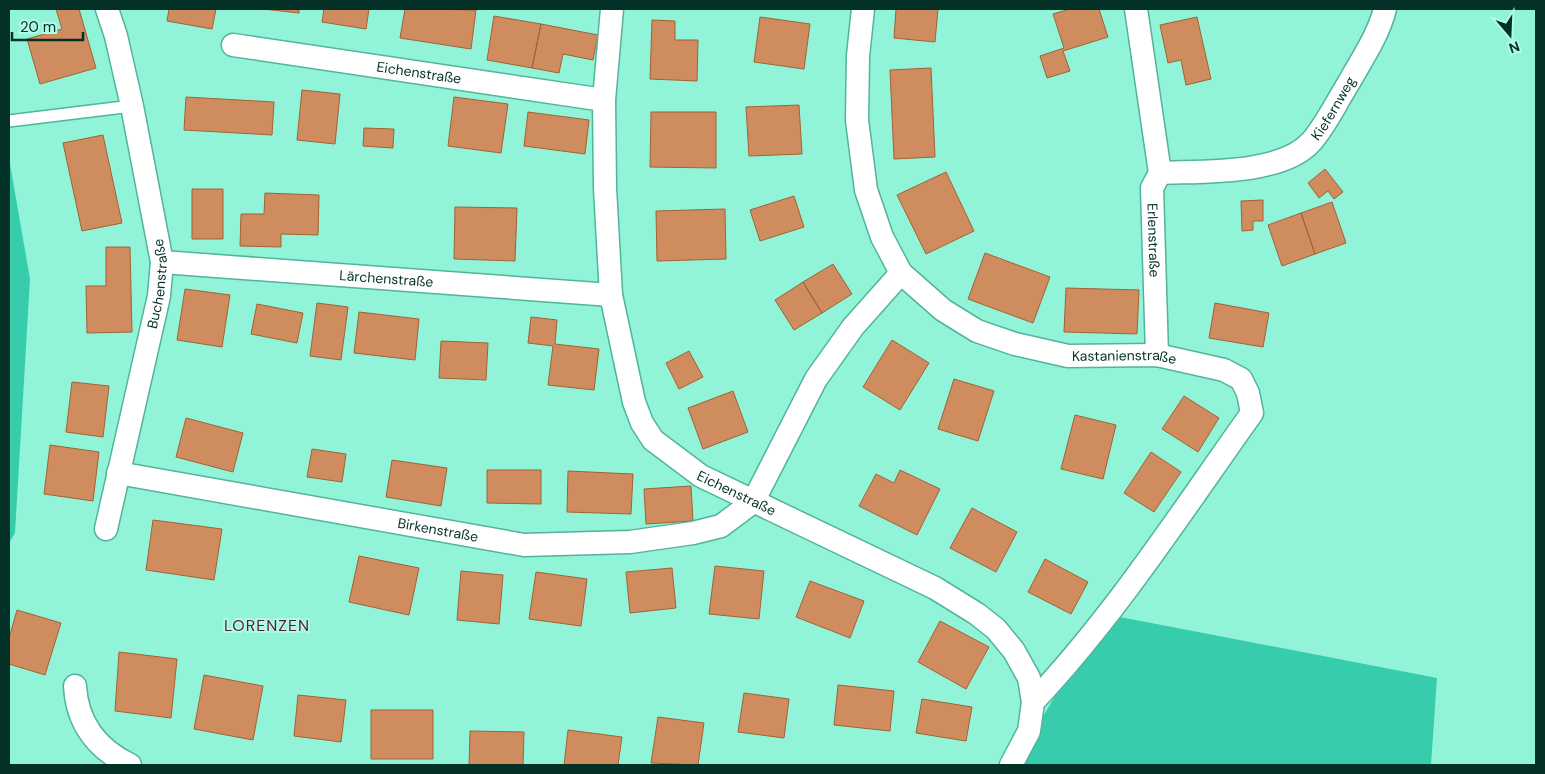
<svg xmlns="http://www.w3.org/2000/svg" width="1545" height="774" viewBox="0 0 1545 774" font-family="'DM Sans',sans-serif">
<rect width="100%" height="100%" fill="#91f3d8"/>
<path fill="#37cdac" d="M 9,158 L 30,279 L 15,533 L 9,543 Z
M 1120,617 L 1437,678 L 1431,765 L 1014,765 L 1055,696 Z"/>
<path fill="#cf8c5f" stroke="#a16235" d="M 56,9 L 79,9 L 96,68 L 40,84 L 27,39 L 62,29 Z
M 169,9 L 216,9 L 212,29 L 167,21 Z
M 263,9 L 299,9 L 299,13 Z
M 324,9 L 369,9 L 366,29 L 322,22 Z
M 405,9 L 476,10 L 471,49 L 400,38 Z
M 896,9 L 938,9 L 935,42 L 894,38 Z
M 1070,9 L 1099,9 L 1108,37 L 1063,51 L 1070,71 L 1047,78 L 1040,56 L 1064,48 L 1053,14 Z
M 494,16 L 541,24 L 532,68 L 487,60 Z
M 760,17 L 810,24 L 804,69 L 754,62 Z
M 1197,17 L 1211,79 L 1186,85 L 1181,60 L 1168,63 L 1160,25 Z
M 652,20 L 675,21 L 675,40 L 698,40 L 697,81 L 650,79 Z
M 541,24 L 598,35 L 593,60 L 563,54 L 559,73 L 532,68 Z
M 931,68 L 935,157 L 894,159 L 890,70 Z
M 302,90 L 340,94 L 335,144 L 297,140 Z
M 186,97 L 274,102 L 272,135 L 184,130 Z
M 454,97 L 508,104 L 501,153 L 448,146 Z
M 799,105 L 802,154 L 749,156 L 746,107 Z
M 528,112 L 589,120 L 585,154 L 524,146 Z
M 651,112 L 716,112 L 716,168 L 650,167 Z
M 364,128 L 394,129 L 393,148 L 363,146 Z
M 103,135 L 122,223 L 82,231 L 63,143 Z
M 1325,169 L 1343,192 L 1334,199 L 1328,191 L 1319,198 L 1308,183 Z
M 946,172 L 974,231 L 926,254 L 897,195 Z
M 192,189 L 223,189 L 223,239 L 192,239 Z
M 265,193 L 319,195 L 318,235 L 281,234 L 281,247 L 240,246 L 241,214 L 264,214 Z
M 794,196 L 804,227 L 760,241 L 750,210 Z
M 1263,200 L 1263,221 L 1253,221 L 1253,230 L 1242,231 L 1241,201 Z
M 1332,202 L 1346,243 L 1315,254 L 1301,213 Z
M 455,207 L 517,208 L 515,261 L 454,259 Z
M 725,209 L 726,259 L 657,261 L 656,211 Z
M 1301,213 L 1315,254 L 1282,266 L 1268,225 Z
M 106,247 L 130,247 L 132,332 L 87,333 L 86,286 L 106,286 Z
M 985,253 L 1050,277 L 1033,323 L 968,299 Z
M 833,264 L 852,294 L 822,313 L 803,282 Z
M 803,282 L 822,313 L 794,330 L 775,300 Z
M 1066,288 L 1139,290 L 1137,334 L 1064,332 Z
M 185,289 L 230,295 L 222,347 L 177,340 Z
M 317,303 L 348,307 L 341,360 L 310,356 Z
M 1215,303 L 1269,313 L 1263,347 L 1209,338 Z
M 257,304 L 303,313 L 297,343 L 251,334 Z
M 359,312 L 419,319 L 415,360 L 354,353 Z
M 531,317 L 557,320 L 555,344 L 599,349 L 594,390 L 548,385 L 553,346 L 528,343 Z
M 892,340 L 929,363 L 900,410 L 863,387 Z
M 441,341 L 488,343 L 486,380 L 439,378 Z
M 689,351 L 703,377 L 679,389 L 666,363 Z
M 954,379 L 994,391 L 978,441 L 938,429 Z
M 72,382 L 109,386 L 103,437 L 66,432 Z
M 733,391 L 748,432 L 703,449 L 688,408 Z
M 1184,396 L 1219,418 L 1198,452 L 1162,429 Z
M 1075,415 L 1116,425 L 1103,479 L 1061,469 Z
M 186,418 L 243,433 L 233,472 L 176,457 Z
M 50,445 L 99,452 L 93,501 L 44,494 Z
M 312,449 L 346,454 L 342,482 L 307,477 Z
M 1151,452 L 1181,472 L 1154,512 L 1124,493 Z
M 392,460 L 447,468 L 441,506 L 386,497 Z
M 487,470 L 541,470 L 541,504 L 487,503 Z
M 900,470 L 940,489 L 917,535 L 859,506 L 876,474 L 894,483 Z
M 568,471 L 633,474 L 631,514 L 567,512 Z
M 691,486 L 693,521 L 646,524 L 644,489 Z
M 972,508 L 1017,532 L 996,572 L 950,548 Z
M 153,520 L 222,529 L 214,580 L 146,570 Z
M 359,556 L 419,568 L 409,615 L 349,602 Z
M 1045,559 L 1088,582 L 1071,614 L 1028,592 Z
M 715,566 L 764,571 L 759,619 L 709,614 Z
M 672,568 L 676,608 L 630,613 L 626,572 Z
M 461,571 L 503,575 L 499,624 L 457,620 Z
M 536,572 L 587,579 L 581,626 L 529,619 Z
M 810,581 L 864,601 L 850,638 L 796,617 Z
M 17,610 L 61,623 L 45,675 L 9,664 L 9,638 Z
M 940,621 L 989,647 L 966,689 L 918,662 Z
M 119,652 L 177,659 L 171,718 L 115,711 Z
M 204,675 L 263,686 L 253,740 L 194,729 Z
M 838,685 L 894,691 L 890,731 L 834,725 Z
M 744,693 L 789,699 L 784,738 L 738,732 Z
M 298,695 L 346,700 L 341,742 L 294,736 Z
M 922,699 L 972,707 L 966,741 L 916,733 Z
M 371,710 L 433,710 L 433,759 L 371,759 Z
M 658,717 L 704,723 L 698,765 L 651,763 Z
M 568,730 L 622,737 L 618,765 L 564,765 Z
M 470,731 L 524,732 L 523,765 L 469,765 Z"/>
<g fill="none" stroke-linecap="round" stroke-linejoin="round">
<g stroke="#51b49b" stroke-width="14">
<path id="service" d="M 9,121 L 132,106"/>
</g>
<g stroke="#51b49b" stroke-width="25">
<g id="minor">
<path id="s1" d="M 612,9 L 604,100 L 605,188 L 611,295 L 634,402 L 642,423 L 653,440 L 701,476 L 935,588 L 977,614 L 996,629 L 1014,651 L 1029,678 L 1033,702 L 1029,731 L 1011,765"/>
<path id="s2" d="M 863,9 L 858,56 L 857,120 L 866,190 L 882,237 L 901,273 L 943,310 L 977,331 L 1015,344 L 1068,356 L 1157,355 L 1224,370 L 1241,379 L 1248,393 L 1252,413 C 1182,511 1116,614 1033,702"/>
<path id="s3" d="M 1136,9 L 1160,173 L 1152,188 L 1157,355"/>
<path id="s4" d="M 233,45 L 604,100"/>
<path id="s5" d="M 1160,173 C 1202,171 1281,175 1311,142 C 1326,125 1336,103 1348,84 C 1362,59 1378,36 1385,9"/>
<path id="s6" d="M 162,262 L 611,295"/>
<path id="s7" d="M 118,473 L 524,545 L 630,542 L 693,533 L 721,526 L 753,502 L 816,379 L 853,327 L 901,273"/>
<path id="s8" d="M 106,529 L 159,296 L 162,262 L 132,106 L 116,36 L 107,9"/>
<path d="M 75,686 C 77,723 97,749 130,765"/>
</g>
</g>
<use href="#service" stroke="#fff" stroke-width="11"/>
<use href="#minor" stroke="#fff" stroke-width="22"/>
</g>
<g text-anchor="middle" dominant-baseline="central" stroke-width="4" stroke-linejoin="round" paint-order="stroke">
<g font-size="14" fill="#043127" stroke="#b0fce6">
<text stroke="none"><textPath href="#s4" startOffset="188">Eichenstraße</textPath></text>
<text stroke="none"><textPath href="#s5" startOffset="198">Kiefernweg</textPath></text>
<text stroke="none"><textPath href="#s3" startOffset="235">Erlenstraße</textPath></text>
<text stroke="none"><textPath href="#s6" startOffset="225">Lärchenstraße</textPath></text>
<text stroke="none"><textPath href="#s8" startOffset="251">Buchenstraße</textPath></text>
<text stroke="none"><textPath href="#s2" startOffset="519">Kastanienstraße</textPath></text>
<text stroke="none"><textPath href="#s1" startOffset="538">Eichenstraße</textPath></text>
<text stroke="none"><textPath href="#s7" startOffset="325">Birkenstraße</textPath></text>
</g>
<g font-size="16" letter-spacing="1" fill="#5a1939" stroke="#b0fce6">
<text x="267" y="625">LORENZEN</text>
</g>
</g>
<rect width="1545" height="774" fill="none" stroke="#043127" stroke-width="20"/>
<g transform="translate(1510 35) rotate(161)" stroke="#b0fce6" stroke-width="4" paint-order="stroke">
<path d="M0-4L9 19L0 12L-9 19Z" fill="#043127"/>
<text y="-8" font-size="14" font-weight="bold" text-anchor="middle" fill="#043127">N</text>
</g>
<path d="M12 32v8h71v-8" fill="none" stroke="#043127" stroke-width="2.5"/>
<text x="20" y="32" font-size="15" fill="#043127" stroke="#b0fce6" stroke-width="4" paint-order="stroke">20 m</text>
</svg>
